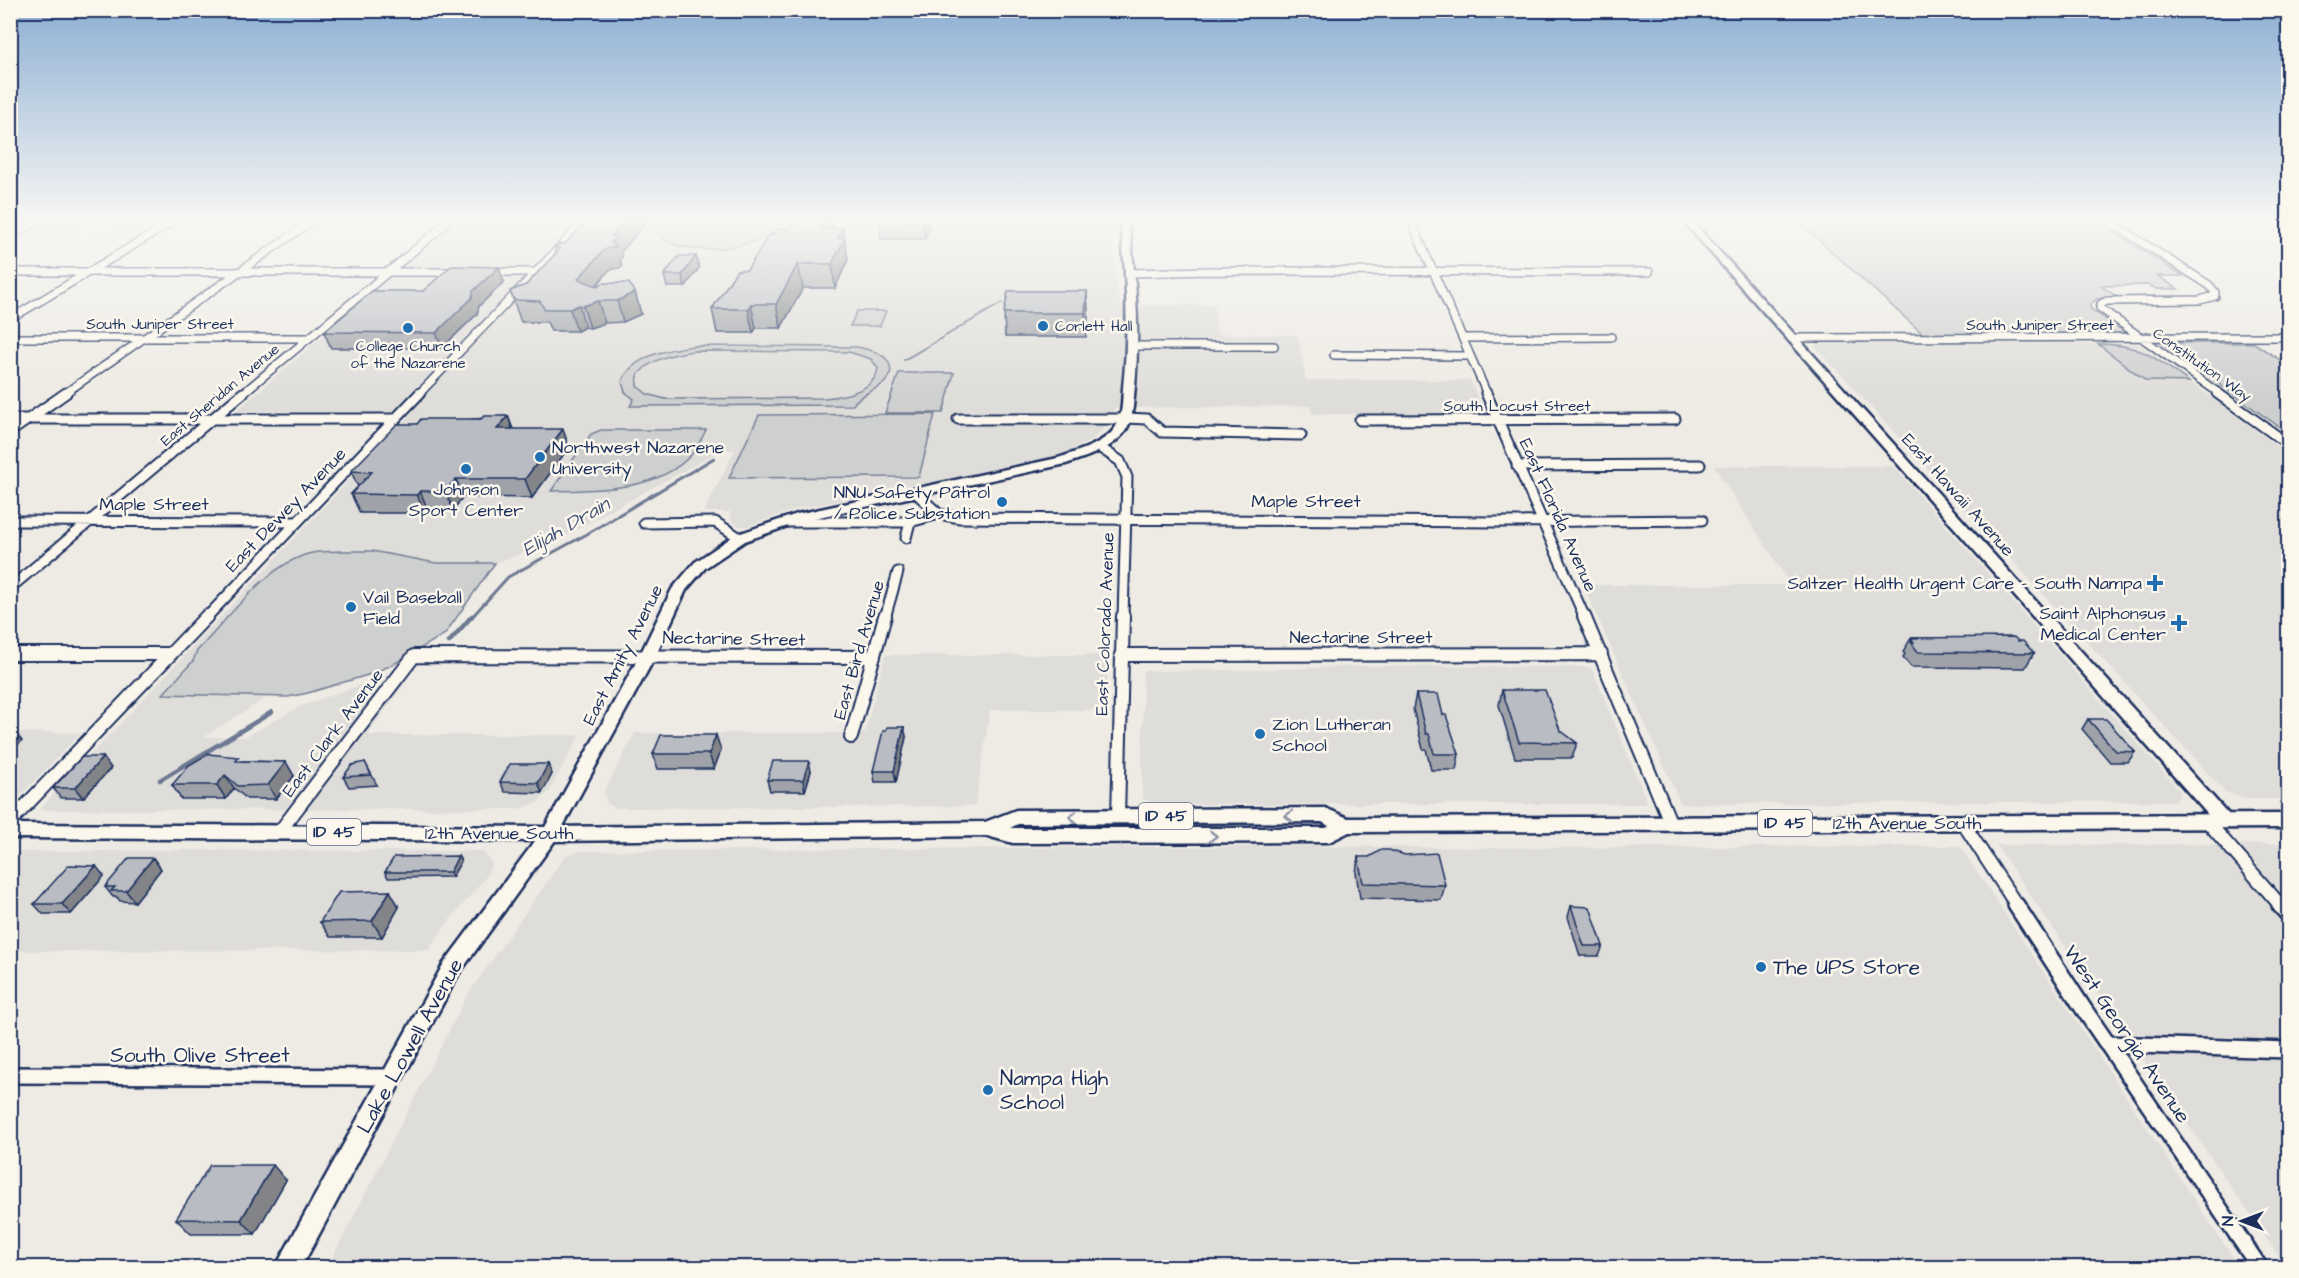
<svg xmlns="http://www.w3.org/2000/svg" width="2299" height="1278" viewBox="0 0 2299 1278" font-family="'Architects Daughter',sans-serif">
<rect width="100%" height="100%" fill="#eeebe4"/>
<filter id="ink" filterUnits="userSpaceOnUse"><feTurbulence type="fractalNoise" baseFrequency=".0167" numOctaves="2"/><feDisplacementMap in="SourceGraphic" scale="12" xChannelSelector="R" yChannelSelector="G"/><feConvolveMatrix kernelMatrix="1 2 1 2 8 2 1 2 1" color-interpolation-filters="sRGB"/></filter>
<g filter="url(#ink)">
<path fill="#deddda" d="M 455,221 L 1097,221 L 1109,223 L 1120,305 L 1214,305 L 1217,334 L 1298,335 L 1306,380 L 1470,380 L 1483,410 L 1476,414 L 1312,414 L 1311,406 L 1115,408 L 1106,426 L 1092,440 L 1069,452 L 1045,461 L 800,508 L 748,526 L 739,526 L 729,518 L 731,512 L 704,512 L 735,450 L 722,450 L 553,542 L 495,563 L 445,634 L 394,664 L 371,674 L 308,693 L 267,697 L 204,737 L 245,737 L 299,707 L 354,687 L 372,681 L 406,681 L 367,735 L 580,735 L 549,792 L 537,803 L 518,809 L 39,810 L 413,412 L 236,411 Z
M 42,222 L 102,222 L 81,228 L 56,242 L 11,242 L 11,239 Z
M 122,222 L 165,222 L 132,242 L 87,242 Z
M 1821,342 L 2139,344 L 2288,454 L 2288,799 L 2244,799 L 2225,792 L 1814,345 Z
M 1714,466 L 1893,466 L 2181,792 L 2177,801 L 1681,804 L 1583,585 L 1791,585 Z
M 885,655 L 1108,655 L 1106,710 L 990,710 L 975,806 L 615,808 L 607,803 L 604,792 L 635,733 L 865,733 Z
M 1363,666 L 1589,667 L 1593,671 L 1648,804 L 1156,804 L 1142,798 L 1143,671 L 1254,670 Z
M 11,732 L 81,733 L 11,805 Z
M 2288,844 L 2288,1267 L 2286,1267 L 1996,845 Z
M 1311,846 L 1490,848 L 1960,846 L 2239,1267 L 327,1268 L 468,994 L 566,855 L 580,851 Z
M 179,850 L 480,851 L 484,852 L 492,864 L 486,877 L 445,926 L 429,950 L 11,951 L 10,852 Z"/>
<path fill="#cecfcf" stroke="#747f96" stroke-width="1.5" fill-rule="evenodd" d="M 659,221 L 791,221 C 759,247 701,259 664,240 L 657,228 Z
M 1888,221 L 1902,225 L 1911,221 L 2101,221 L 2113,232 L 2183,276 L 2158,276 L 2178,289 L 2156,289 L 2149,285 L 2101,286 L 2116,296 L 2097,299 L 2090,305 L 2091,309 L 2120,329 L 2124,332 L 2122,334 L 1923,334 L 1799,222 Z
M 857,311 L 886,311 L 880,326 L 850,326 Z
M 2161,343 L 2254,343 L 2288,365 L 2288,433 Z
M 2098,344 C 2141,344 2156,358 2189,382 L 2146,381 Z
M 694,346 L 858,347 C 869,350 887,353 890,366 C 896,388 859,391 853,405 L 630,406 L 634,399 L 625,392 L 622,382 C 632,355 670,349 694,346 ZM 693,351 L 849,352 L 871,359 L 878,368 C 875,391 844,396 825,398 L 665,399 L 647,394 L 637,386 L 638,375 C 650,359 673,354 693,351 Z
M 899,373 L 954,373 L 943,413 L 885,413 Z
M 935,414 L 919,477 L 729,478 L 759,415 Z
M 601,430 L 706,430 C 702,438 697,447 692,454 C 658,492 596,490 551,491 L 591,434 Z
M 340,551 L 372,551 L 436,563 L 495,563 L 445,634 L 394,664 L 371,674 L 308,693 L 288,697 L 163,694 L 193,661 L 197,651 C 228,619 267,563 312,553 C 321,551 331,552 340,551 Z"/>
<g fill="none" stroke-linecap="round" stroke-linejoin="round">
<path stroke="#6d7892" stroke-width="2" d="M 904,360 L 1002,303"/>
<path stroke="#6d7892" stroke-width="3" d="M 471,618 L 508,577 L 587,534 L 714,458"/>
<path stroke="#6d7892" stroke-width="4.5" d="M 449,642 L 472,616
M 160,780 L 272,712"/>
<g stroke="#1b2f5e" stroke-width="10">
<path id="street-far3" d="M 1411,221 L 1487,394
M 2108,221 L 2209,285 L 2215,292 L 2215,296 L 2200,300 L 2107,301 L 2101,304 L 2100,308 L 2220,394
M 10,235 L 38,221
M 10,272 L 458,272
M 489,272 L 536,272
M 1131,273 L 1208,271 L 1649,272
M 10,319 L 174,221
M 10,338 L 309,338
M 1463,338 L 1611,337
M 1791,338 L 2288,337
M 1133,346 L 1274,346
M 1334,355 L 1470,356
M 64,394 L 312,221
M 242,394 L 441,228 L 446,221
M 419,394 L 585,221"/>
</g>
<g stroke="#1b2f5e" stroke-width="13">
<path id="street-far2" d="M 1486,393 L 1585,618
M 2217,393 L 2288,444
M 1126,418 L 1147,419 L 1162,432 L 1301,435
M 10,419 L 396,419
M 958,419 L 1126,419
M 1360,420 L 1675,419
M 10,432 L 66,393
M 1099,447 L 1120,461 L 1127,477 L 1123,618
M 1517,466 L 1700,465
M 917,494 L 939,514 L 960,518 L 1496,522 L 1702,520
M 10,521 L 297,522
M 788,522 L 910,522
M 644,523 L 715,522 L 740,538
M 906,538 L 910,522 L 939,514
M 10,588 L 243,393
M 206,618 L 420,393
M 885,618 L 898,572"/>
</g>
<g stroke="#1b2f5e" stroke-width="16">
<path id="street-far1" d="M 1584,616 L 1671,824
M 10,654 L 171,654
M 1121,655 L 1601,654
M 851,737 L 885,616
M 1118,817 L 1123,616
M 2207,821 L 2281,906
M 10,822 L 207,616
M 1963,823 L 2017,906
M 280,831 L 414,656 L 874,657"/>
</g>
<g stroke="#1b2f5e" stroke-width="20">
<path id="street" d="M 2016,905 L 2083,1008 L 2260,1268
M 2280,905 L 2288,914
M 2107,1044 L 2288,1050
M 10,1075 L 390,1077"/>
</g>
<g stroke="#1b2f5e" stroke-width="5">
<path id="secondary" d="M 1120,221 L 1128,221 C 1136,276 1140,330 1135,386 C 1133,403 1134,421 1123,434 C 1110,450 1085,457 1066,464 L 805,520 L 745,541 L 705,568 L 686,590 L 656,655 L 556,839 L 458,975 L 301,1268 L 275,1268 L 444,963 L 544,829 L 640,655 L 672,589 L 695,562 L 735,535 L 797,514 L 1058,458 C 1076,452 1104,444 1115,428 C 1123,416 1122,401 1123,388 C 1129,331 1127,277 1120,221 Z
M 1683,221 L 1692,221 L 2230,816 L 2233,821 L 2230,826 L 2224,828 L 2218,826 Z"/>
</g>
<g stroke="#1b2f5e" stroke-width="5">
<path id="primary" d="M 1325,808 L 1348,818 L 2288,814 L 2288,828 L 1349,832 L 1329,842 L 1013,843 L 987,836 L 550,841 L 10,838 L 10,824 L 550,827 L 985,822 L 1016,810 ZM 1322,822 L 1329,826 L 1326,828 L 1010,828 L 1018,824 Z"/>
</g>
<use href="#street-far3" stroke="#fbf7ec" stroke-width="7"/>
<use href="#street-far2" stroke="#fbf7ec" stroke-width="9"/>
<use href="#street-far1" stroke="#fbf7ec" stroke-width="12"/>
<use href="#street" stroke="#fbf7ec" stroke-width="15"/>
<use href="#secondary" fill="#fbf7ec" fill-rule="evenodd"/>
<use href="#primary" fill="#fbf7ec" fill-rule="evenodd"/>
</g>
<path fill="#9fa2a8" stroke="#1b2f5e" stroke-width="1.5" d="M 586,221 L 647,221 L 621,252 L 622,257 L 620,259 L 622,267 L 609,270 L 597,286 L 635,292 L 641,314 L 623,322 L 605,323 L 590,328 L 585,327 L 577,331 L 551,331 L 547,322 L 521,322 L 510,291 L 526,285 L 556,253 L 554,246 L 566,243 Z
M 795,221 L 832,221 L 833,229 L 843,229 L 848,260 L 835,288 L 803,288 L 781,328 L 756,328 L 753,333 L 717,333 L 712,309 L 747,270 L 773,235 L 790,229 Z
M 879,221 L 928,221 L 929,228 L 925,239 L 881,239 Z
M 699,268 L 685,287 L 667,287 L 664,275 Z
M 504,282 L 479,306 L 477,314 L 442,348 L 331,348 L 324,332 L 423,291 Z
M 1087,291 L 1088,315 L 1086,337 L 1005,337 L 1004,313 Z
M 508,416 L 513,429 L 569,447 L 532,498 L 463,497 L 453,510 L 428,510 L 425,513 L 360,513 L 351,494 L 358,487 L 351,471 L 417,424 Z
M 1911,638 L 2018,641 L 2034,653 L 2025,668 L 1911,667 L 1903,657 L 1905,654 L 1903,652 Z
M 1502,690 L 1577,743 L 1572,758 L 1515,758 L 1499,705 Z
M 1416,694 L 1443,715 L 1459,754 L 1456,770 L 1431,770 L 1426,749 L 1423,749 L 1413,709 Z
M 2088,719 L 2135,752 L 2128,762 L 2110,762 L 2082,729 Z
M 904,727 L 906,737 L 896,782 L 875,782 L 873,771 L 886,731 Z
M 721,750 L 714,769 L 658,769 L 653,754 Z
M 242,761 L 286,762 L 294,776 L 276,799 L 247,799 L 234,788 L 226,799 L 181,799 L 172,785 Z
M 365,762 L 377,785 L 349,787 L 343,777 Z
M 548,764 L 552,774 L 542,793 L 505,792 L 500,782 Z
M 111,768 L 83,798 L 61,798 L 53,788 Z
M 811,771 L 805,791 L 770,791 L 767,780 Z
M 458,856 L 461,861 L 452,877 L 388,878 L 385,872 Z
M 1358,857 L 1445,885 L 1441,900 L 1360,898 L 1356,873 Z
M 153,858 L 161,869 L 135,902 L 120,901 L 117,897 L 113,897 L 105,887 Z
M 104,876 L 71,914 L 43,914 L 34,904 Z
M 390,891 L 399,907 L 382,937 L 330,937 L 320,922 Z
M 1571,906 L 1603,946 L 1599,956 L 1580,956 L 1568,917 Z
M 286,1180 L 255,1234 L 191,1234 L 176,1219 Z"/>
<path fill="#828488" stroke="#1b2f5e" stroke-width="1.5" d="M 625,221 L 647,221 L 621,252 L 622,257 L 620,259 L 622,267 L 609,270 L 584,300 L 578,279 L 611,243 L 611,236 Z
M 826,221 L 832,221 L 834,234 L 821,229 Z
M 923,221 L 928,221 L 929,228 L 925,239 Z
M 843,229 L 848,260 L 835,288 L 832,264 L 838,238 Z
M 696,256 L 699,268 L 685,287 L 682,275 Z
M 798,264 L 803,288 L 781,328 L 776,304 Z
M 499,267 L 504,282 L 479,306 L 477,314 L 442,348 L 436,333 L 473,291 Z
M 1087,291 L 1088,315 L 1086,337 L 1085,313 Z
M 635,292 L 641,314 L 623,322 L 617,301 Z
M 598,301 L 605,323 L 590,328 L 583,306 Z
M 751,304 L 756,328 L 753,333 L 748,309 Z
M 579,305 L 585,327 L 577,331 L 570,309 Z
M 508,416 L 514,434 L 497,429 Z
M 563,429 L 569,447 L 532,498 L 525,479 Z
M 456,479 L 463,497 L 453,510 L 445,491 Z
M 420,491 L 428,510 L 425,513 L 417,495 Z
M 904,727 L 906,737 L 896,782 L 894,771 Z
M 12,729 L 22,741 L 10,752 L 10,730 Z
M 716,735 L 721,750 L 714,769 L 709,754 Z
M 103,757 L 111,768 L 83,798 L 75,788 Z
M 809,761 L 811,771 L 805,791 L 803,780 Z
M 286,762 L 294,776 L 276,799 L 268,785 Z
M 548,764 L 552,774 L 542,793 L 538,783 Z
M 225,775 L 234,788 L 226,799 L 217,785 Z
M 458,856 L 461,861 L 452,877 L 450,872 Z
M 153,858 L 161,869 L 135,902 L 126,891 Z
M 96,866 L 104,876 L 71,914 L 62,904 Z
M 390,891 L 399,907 L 382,937 L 372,921 Z
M 273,1165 L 286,1180 L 255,1234 L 241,1220 Z"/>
<path fill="#b9bcc3" stroke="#1b2f5e" stroke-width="1.5" d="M 586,221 L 625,221 L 611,236 L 617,236 L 611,243 L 616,246 L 604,250 L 578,279 L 597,286 L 604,283 L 629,283 L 635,292 L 617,301 L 598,301 L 583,306 L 579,305 L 570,309 L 544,309 L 540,301 L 514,300 L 510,291 L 526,285 L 560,249 L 554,246 L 566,243 Z
M 795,221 L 826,221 L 821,229 L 843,229 L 838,238 L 845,238 L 832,264 L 798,264 L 776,304 L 751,304 L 748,309 L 712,309 L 737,270 L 747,270 L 769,235 L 773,235 L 777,229 L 790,229 Z
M 679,256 L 696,256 L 682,275 L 664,275 Z
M 451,266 L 499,267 L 473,291 L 472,298 L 436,333 L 324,332 L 372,291 L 423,291 Z
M 1008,291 L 1087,291 L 1085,313 L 1004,313 Z
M 484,416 L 508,416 L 497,429 L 563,429 L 525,479 L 456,479 L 445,491 L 420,491 L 417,495 L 351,494 L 372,472 L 351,471 L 397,424 L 417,424 L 421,419 L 481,419 Z
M 2014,637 L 2018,641 L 2023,641 L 2034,653 L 1918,652 L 1911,642 L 1914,642 L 1911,638 Z
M 1502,690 L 1545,690 L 1560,730 L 1577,743 L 1519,742 Z
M 1416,694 L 1438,694 L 1443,715 L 1446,715 L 1459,754 L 1434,754 L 1429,734 L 1426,734 Z
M 2088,719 L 2106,719 L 2135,752 L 2116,751 Z
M 887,727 L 904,727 L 894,771 L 873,771 L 883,731 L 886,731 Z
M 661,735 L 716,735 L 709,754 L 653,754 Z
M 208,754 L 239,757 L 236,761 L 286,762 L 268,785 L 238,786 L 225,775 L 217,785 L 172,785 L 189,765 Z
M 82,757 L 103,757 L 75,788 L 53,788 Z
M 773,761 L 809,761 L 803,780 L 767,780 Z
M 365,762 L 371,775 L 343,777 L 352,765 Z
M 510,764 L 548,764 L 538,783 L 500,782 Z
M 1381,850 L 1389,850 L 1405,855 L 1437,853 L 1445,885 L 1363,883 L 1358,857 L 1369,857 Z
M 458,856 L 450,872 L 385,872 L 394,857 Z
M 129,858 L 153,858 L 126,891 L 111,891 L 115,887 L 105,887 Z
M 69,865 L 96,866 L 62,904 L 34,904 Z
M 390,891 L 372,921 L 320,922 L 339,892 Z
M 1571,906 L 1590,907 L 1603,946 L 1584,946 Z
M 210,1165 L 273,1165 L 241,1220 L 176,1219 Z"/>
<defs><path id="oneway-chevron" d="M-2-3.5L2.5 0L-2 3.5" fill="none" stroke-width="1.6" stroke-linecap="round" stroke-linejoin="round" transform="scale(1.5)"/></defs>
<g stroke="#8b93a5">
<use href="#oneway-chevron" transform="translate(1289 816) rotate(180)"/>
<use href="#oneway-chevron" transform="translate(1073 817) rotate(180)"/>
<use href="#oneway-chevron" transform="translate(1213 836)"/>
</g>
</g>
<linearGradient id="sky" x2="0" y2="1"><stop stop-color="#8cafd3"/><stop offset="0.55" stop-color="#f7f6f3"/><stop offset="1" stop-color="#f7f6f3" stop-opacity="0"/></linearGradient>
<rect width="2299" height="400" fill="url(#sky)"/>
<g fill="#1f6fb2" stroke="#fbf7ec" stroke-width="2">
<circle cx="1043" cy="326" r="6"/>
<circle cx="408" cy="328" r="6"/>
<circle cx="540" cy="457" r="6"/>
<circle cx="466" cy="469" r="6"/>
<circle cx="1002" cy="502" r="6"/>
<path d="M2152 574h6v6h6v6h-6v6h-6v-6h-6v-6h6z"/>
<circle cx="351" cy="607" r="6"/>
<path d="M2176 614h6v6h6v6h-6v6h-6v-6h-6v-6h6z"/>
<circle cx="1260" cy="734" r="6"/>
<circle cx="1761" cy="967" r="6"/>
<circle cx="988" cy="1090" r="6"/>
</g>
<g text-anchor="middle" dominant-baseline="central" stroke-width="5" stroke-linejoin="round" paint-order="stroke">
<g font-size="15" fill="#1b2f5e" stroke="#fbf7ec">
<text x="160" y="324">South Juniper Street</text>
<text x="2040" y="325">South Juniper Street</text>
<text transform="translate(2202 365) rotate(35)">Constitution Way</text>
<text transform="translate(220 395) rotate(-40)">East Sheridan Avenue</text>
<text x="1517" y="406">South Locust Street</text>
</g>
<g font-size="15" fill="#1b2f5e" stroke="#fbf7ec" text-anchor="start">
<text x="1055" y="326">Corlett Hall</text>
<text x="408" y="346" text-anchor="middle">College Church<tspan x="408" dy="17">of the Nazarene</tspan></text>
</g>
<g fill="#fbf7ec" stroke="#5e6b89" stroke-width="1.5">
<rect x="1139" y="803" width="54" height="26" rx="4.5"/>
<rect x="1758" y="810" width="54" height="26" rx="4.5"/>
<rect x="307" y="819" width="54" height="26" rx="4.5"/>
</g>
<g font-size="16" font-weight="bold" fill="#1b2f5e">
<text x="1166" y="816">ID 45</text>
<text x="1785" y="823">ID 45</text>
<text x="334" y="832">ID 45</text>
</g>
<g font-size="18" fill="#1b2f5e" stroke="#fbf7ec" text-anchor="start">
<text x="552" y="447">Northwest Nazarene<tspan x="552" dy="21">University</tspan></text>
<text x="466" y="489" text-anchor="middle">Johnson<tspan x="466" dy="21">Sport Center</tspan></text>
<text x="990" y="492" text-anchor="end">NNU Safety Patrol<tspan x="990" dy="21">/ Police Substation</tspan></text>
<text x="2142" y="583" text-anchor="end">Saltzer Health Urgent Care - South Nampa</text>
<text x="363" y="597">Vail Baseball<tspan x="363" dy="21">Field</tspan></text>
<text x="2166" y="613" text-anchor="end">Saint Alphonsus<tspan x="2166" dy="21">Medical Center</tspan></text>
<text x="1272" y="724">Zion Lutheran<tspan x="1272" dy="21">School</tspan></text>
</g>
<g font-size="18" fill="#1b2f5e" stroke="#fbf7ec">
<text transform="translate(1958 495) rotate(48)">East Hawaii Avenue</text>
<text x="1306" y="501">Maple Street</text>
<text x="154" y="504">Maple Street</text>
<text transform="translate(286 510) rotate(-46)">East Dewey Avenue</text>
<text transform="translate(1558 515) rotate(66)">East Florida Avenue</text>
<text transform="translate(1105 624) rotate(-88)">East Colorado Avenue</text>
<text x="1361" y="637">Nectarine Street</text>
<text transform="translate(734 639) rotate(1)">Nectarine Street</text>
<text transform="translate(859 650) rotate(-74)">East Bird Avenue</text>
<text transform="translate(623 655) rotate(-63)">East Amity Avenue</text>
<text transform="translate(333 733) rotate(-53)">East Clark Avenue</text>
<text x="1907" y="823">12th Avenue South</text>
<text x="499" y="833">12th Avenue South</text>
</g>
<g font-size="20" font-style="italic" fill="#445378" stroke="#fbf7ec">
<text transform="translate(566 527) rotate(-30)">Elijah Drain</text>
</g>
<g font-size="21" fill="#1b2f5e" stroke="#fbf7ec" text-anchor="start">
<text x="1773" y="967">The UPS Store</text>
<text x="1000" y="1078">Nampa High<tspan x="1000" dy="24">School</tspan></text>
</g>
<g font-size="21" fill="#1b2f5e" stroke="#fbf7ec">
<text transform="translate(2127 1034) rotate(56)">West Georgia Avenue</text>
<text transform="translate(410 1046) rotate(-61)">Lake Lowell Avenue</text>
<text x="200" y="1055">South Olive Street</text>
</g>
</g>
<rect width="2299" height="1278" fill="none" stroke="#fbf7ec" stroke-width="36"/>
<rect x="18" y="18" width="2263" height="1242" fill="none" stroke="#1b2f5e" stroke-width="2" filter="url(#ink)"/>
<g transform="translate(2242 1221) rotate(270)" stroke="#fbf7ec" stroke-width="4.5" paint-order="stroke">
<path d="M0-4.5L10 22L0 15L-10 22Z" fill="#1b2f5e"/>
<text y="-9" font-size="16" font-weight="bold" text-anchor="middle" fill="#1b2f5e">N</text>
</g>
</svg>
